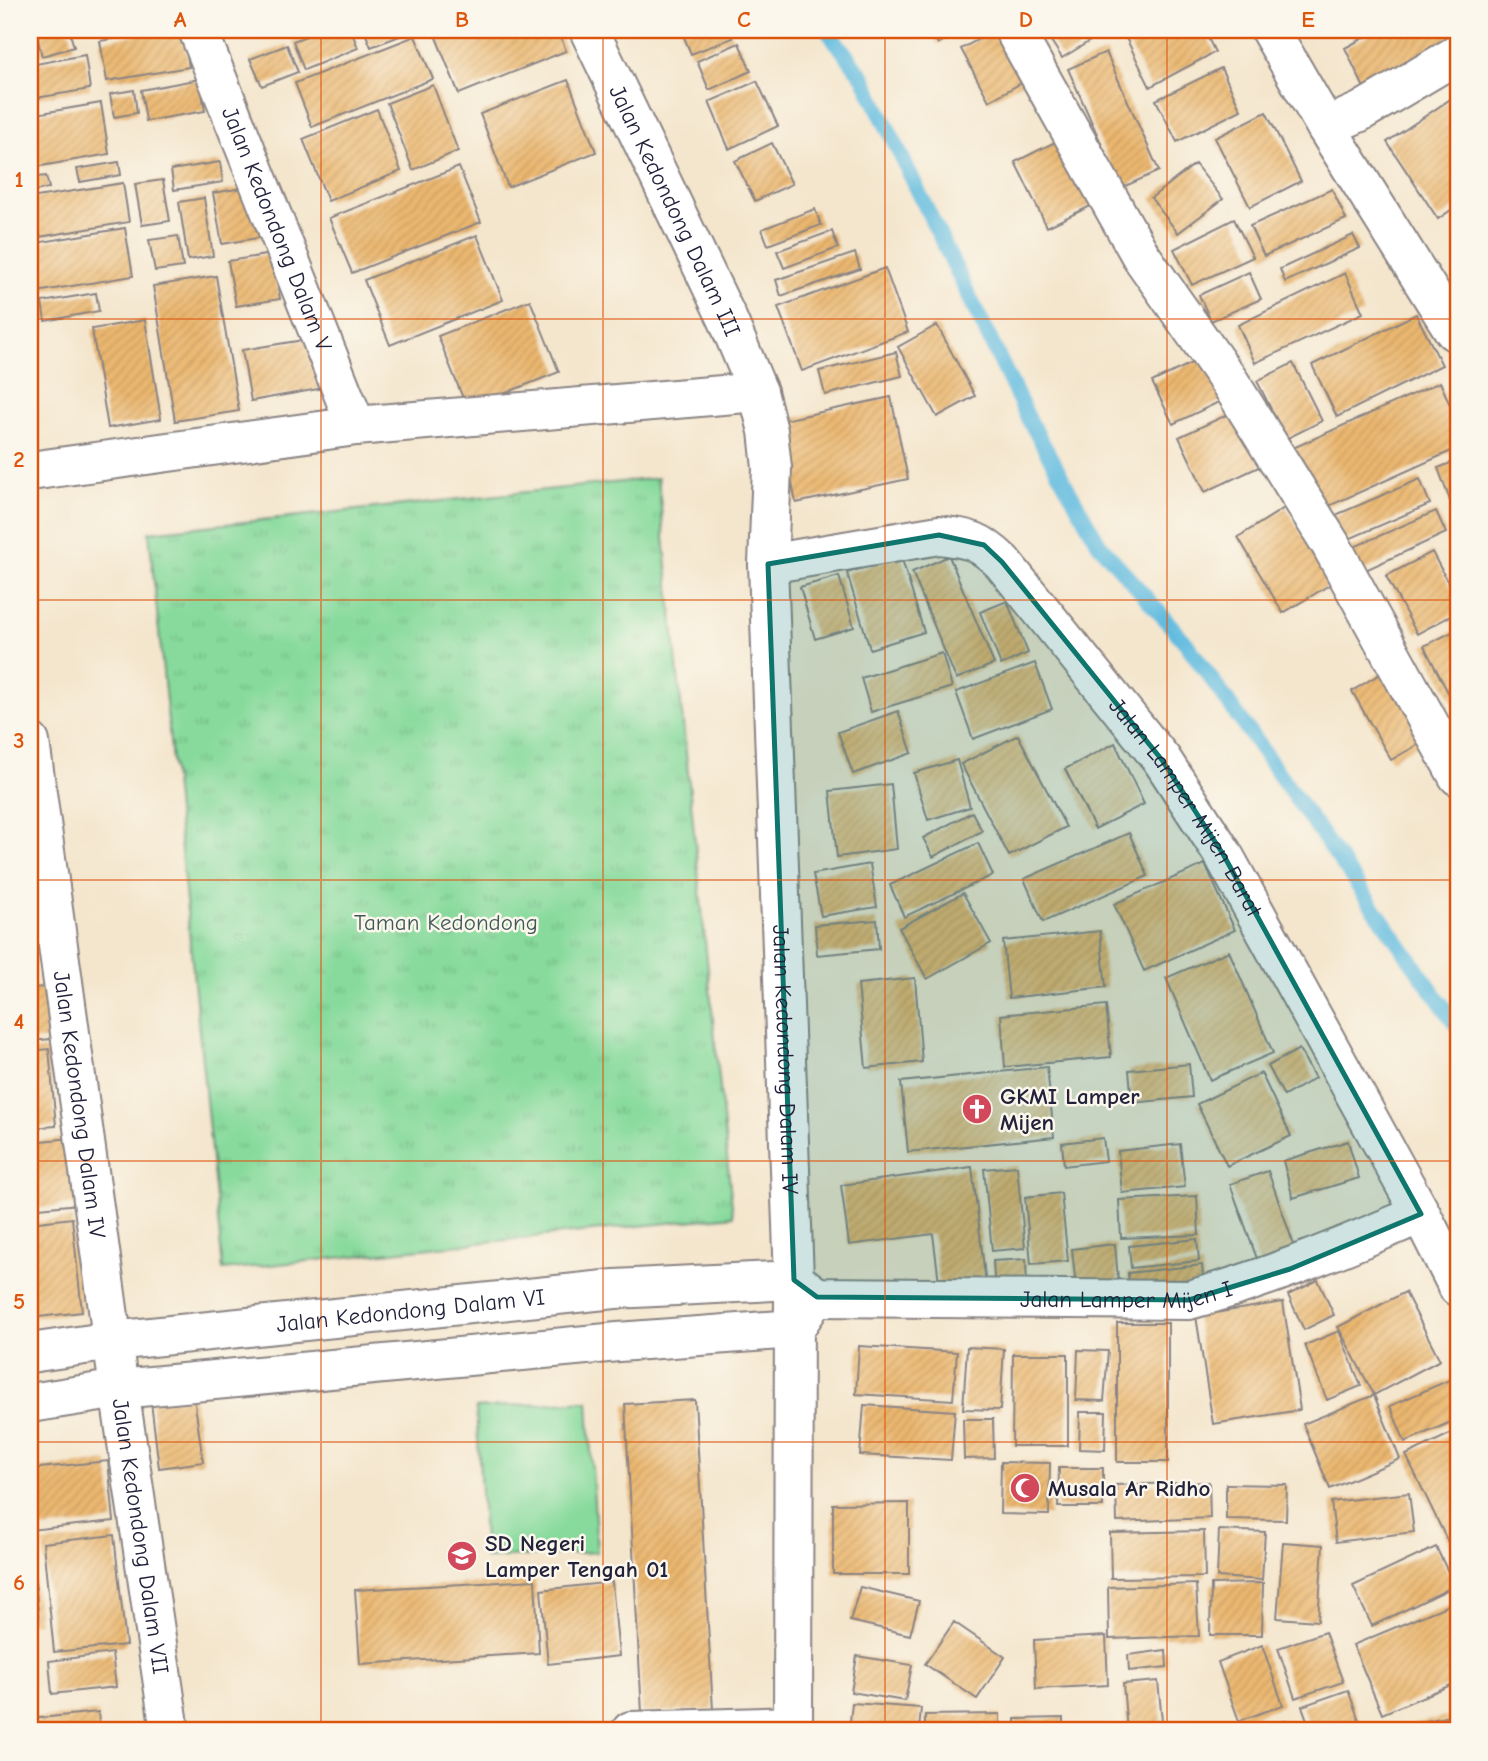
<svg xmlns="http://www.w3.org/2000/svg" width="1488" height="1761" viewBox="0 0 1488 1761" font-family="'Comic Neue',sans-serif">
<defs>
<pattern id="grass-tufts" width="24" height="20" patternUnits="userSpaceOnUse" patternTransform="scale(1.75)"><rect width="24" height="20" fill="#87da9c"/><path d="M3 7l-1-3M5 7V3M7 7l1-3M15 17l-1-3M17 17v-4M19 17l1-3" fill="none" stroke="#74bb87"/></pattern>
<pattern id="building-hatch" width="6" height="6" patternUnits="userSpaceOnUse" patternTransform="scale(1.75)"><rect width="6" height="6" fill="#ebb76f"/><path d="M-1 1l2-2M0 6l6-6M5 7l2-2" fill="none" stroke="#c99d61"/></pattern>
</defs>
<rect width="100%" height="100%" fill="#fbf7ec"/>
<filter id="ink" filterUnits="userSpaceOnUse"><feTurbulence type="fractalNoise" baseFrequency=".0143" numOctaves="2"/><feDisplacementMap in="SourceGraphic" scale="14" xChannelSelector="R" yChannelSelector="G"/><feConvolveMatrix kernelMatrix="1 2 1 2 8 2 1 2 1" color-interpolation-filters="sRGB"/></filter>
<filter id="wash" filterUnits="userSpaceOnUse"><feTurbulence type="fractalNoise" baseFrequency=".00686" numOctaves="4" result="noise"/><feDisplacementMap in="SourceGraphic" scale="28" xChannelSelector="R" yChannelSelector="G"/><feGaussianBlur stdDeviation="1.57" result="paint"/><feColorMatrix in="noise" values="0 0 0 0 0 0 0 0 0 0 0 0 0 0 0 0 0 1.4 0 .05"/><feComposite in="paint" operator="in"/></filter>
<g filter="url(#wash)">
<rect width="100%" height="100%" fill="#f4e6cd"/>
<path fill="url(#grass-tufts)" stroke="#547e6c" stroke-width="2" d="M 658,478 L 733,1216 L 223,1270 L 149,532 Z"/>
<path fill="#87da9c" stroke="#547e6c" stroke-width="2" d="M 588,1401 L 597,1552 L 485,1558 L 476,1408 Z"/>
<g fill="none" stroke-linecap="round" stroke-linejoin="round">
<path stroke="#61bbdf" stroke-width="16" d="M 827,30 L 863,77 L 1027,416 L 1099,544 L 1186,643 L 1458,1027"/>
</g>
<g id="blocks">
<path fill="url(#building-hatch)" d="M 35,30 L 69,30 L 74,47 L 42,56 Z
M 163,30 L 183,30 L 189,67 L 107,81 L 100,41 Z
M 322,30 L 351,30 L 358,48 L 304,70 L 293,41 Z
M 364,30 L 407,30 L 408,33 L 371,47 Z
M 433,30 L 558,30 L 566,51 L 459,94 Z
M 681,30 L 730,30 L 733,38 L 691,54 Z
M 930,30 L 962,30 L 938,44 Z
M 995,30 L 1023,82 L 989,101 L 961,49 Z
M 1044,30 L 1108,30 L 1062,58 Z
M 1137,30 L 1204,30 L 1215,52 L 1150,87 L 1125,36 Z
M 1378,30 L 1458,30 L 1458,40 L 1365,90 L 1345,48 Z
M 415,36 L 433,79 L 312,127 L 295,83 Z
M 739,43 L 751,71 L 709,90 L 697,61 Z
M 287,45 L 298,72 L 262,86 L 250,59 Z
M 1106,52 L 1159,171 L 1121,188 L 1068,69 Z
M 85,55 L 90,89 L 30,99 L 30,65 Z
M 1221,68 L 1241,110 L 1177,142 L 1156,100 Z
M 200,79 L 205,111 L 146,121 L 141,90 Z
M 568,80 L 596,152 L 508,187 L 480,114 Z
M 757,81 L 778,126 L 729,149 L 709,102 Z
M 433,85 L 458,151 L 413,170 L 387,103 Z
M 134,90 L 137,113 L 114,117 L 110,94 Z
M 1458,94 L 1458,205 L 1438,219 L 1387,142 Z
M 101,103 L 109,154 L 30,168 L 30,115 Z
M 377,109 L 401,171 L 328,201 L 303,139 Z
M 1266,112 L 1301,181 L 1250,207 L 1215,138 Z
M 1065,137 L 1097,203 L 1047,227 L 1015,162 Z
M 772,143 L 792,184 L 755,201 L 735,161 Z
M 119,162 L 121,175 L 80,182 L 77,169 Z
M 220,162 L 223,182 L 174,190 L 171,170 Z
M 1195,164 L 1223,199 L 1178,233 L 1151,198 Z
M 459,167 L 481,222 L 352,273 L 329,218 Z
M 46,176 L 49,188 L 30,192 L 30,178 Z
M 163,180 L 170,221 L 142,225 L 135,184 Z
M 123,183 L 129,222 L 33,238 L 30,198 Z
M 254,186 L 263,237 L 222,244 L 213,193 Z
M 1332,189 L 1346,219 L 1264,256 L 1250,226 Z
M 204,198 L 213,256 L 188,260 L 179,202 Z
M 815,209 L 821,225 L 768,245 L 762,229 Z
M 1234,219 L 1253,257 L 1192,285 L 1174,249 Z
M 125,228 L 133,276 L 30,293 L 30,244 Z
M 832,231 L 838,248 L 784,268 L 777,251 Z
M 477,235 L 503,300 L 390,345 L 364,280 Z
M 1353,235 L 1360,248 L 1285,282 L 1280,269 Z
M 178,236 L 183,267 L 155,271 L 149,240 Z
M 855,253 L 860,269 L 781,296 L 776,280 Z
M 272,254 L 280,299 L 236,306 L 228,261 Z
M 885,268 L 908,332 L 802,371 L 778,307 Z
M 1249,272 L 1261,299 L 1211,321 L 1199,295 Z
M 1345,273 L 1363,313 L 1255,363 L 1238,325 Z
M 216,276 L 239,411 L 175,421 L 153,286 Z
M 96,293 L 99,311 L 45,321 L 42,302 Z
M 530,300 L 559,372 L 467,408 L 438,336 Z
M 1416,314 L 1442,365 L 1337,417 L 1312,365 Z
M 145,320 L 161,419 L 108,428 L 92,329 Z
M 937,325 L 975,396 L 937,417 L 898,347 Z
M 316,338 L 324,388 L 251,401 L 242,350 Z
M 896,352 L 902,376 L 825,395 L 819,371 Z
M 1202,358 L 1223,400 L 1173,424 L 1152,382 Z
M 1293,363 L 1322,421 L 1286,439 L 1257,381 Z
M 1440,382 L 1458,423 L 1458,448 L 1320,510 L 1293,448 Z
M 891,397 L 908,479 L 796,503 L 779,421 Z
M 1235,411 L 1261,466 L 1205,492 L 1179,437 Z
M 1458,460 L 1458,522 L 1438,468 Z
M 1420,479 L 1430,504 L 1342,542 L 1331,517 Z
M 1286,507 L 1331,584 L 1283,613 L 1238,537 Z
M 1436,511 L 1446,533 L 1357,574 L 1347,550 Z
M 1432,552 L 1458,601 L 1458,612 L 1417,634 L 1386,576 Z
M 901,556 L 924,632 L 870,649 L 847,573 Z
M 949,556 L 994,664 L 956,679 L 912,572 Z
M 839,576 L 854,627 L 815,639 L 800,587 Z
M 1007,601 L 1028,653 L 1001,665 L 980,612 Z
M 1458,629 L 1458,707 L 1456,708 L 1424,646 Z
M 942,653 L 952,687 L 871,712 L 861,678 Z
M 1035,663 L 1052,709 L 973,739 L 956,692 Z
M 1388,669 L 1428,739 L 1391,760 L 1352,691 Z
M 898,711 L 912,753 L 853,774 L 838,732 Z
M 1018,735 L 1066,827 L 1009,856 L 961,764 Z
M 1115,743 L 1144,804 L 1095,829 L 1065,769 Z
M 957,760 L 970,807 L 928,820 L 914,773 Z
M 891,784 L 897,849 L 837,857 L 830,791 Z
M 972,812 L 982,831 L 933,857 L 923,838 Z
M 1129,833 L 1148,876 L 1043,922 L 1024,879 Z
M 978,843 L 993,875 L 904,917 L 890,885 Z
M 870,864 L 877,907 L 821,916 L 813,874 Z
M 1205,864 L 1235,930 L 1144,971 L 1114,904 Z
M 963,893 L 991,943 L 927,979 L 899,928 Z
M 877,920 L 879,949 L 817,955 L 815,925 Z
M 1100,931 L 1106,987 L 1009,998 L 1003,941 Z
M 1229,951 L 1273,1053 L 1210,1080 L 1166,978 Z
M 915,978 L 922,1062 L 866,1068 L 858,984 Z
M 46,987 L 51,1039 L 30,1041 L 30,988 Z
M 1106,1005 L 1111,1057 L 1005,1067 L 1001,1015 Z
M 49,1049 L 56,1126 L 30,1128 L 30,1051 Z
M 1299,1049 L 1315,1078 L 1284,1096 L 1268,1066 Z
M 1189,1064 L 1192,1097 L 1132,1103 L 1129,1070 Z
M 1047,1067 L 1054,1137 L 908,1152 L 901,1082 Z
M 1261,1073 L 1291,1136 L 1227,1166 L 1197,1104 Z
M 72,1138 L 78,1204 L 30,1209 L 30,1142 Z
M 1103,1138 L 1106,1161 L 1064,1166 L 1062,1143 Z
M 1348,1141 L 1359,1178 L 1293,1198 L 1283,1161 Z
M 1180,1144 L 1185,1187 L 1122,1193 L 1118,1151 Z
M 1017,1166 L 1025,1248 L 992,1251 L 984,1169 Z
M 972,1167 L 986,1285 L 940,1290 L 933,1234 L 849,1245 L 841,1185 Z
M 1268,1171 L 1297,1254 L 1260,1267 L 1230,1184 Z
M 1061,1193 L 1068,1261 L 1031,1264 L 1025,1197 Z
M 1197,1196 L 1199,1235 L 1121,1238 L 1119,1200 Z
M 72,1218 L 82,1312 L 30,1318 L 30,1223 Z
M 1197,1239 L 1199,1261 L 1131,1268 L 1129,1246 Z
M 1115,1244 L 1119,1291 L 1077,1296 L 1072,1249 Z
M 1026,1259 L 1027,1291 L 995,1292 L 993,1261 Z
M 1202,1265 L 1204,1287 L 1130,1295 L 1128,1273 Z
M 1318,1280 L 1334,1315 L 1304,1330 L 1288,1295 Z
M 1405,1292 L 1440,1360 L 1374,1395 L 1338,1327 Z
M 1283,1302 L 1300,1410 L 1213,1424 L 1196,1316 Z
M 1117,1323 L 1168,1323 L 1168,1462 L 1117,1462 Z
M 1339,1331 L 1361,1386 L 1327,1400 L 1305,1345 Z
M 859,1346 L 957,1352 L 953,1400 L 856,1394 Z
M 967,1347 L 1004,1349 L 1000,1410 L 963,1409 Z
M 1078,1350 L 1108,1351 L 1104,1401 L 1076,1400 Z
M 1013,1354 L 1068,1354 L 1068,1446 L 1012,1446 Z
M 1458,1376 L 1458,1419 L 1405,1442 L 1390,1406 Z
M 1374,1395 L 1400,1459 L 1330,1489 L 1303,1424 Z
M 194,1397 L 203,1462 L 159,1468 L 151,1402 Z
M 695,1400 L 713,1710 L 642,1713 L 625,1404 Z
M 864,1405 L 955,1411 L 951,1460 L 860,1455 Z
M 1080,1412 L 1106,1412 L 1105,1450 L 1079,1449 Z
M 963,1419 L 993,1419 L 994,1458 L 964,1459 Z
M 1458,1430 L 1458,1563 L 1406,1455 Z
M 108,1461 L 114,1521 L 30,1530 L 30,1469 Z
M 1001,1462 L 1050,1463 L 1049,1515 L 1000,1514 Z
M 1059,1468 L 1103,1468 L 1103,1507 L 1058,1507 Z
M 1209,1482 L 1210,1518 L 1117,1522 L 1116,1485 Z
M 1226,1484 L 1287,1485 L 1286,1520 L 1226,1519 Z
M 1409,1493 L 1414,1532 L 1336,1542 L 1331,1502 Z
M 909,1503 L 909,1574 L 833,1574 L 833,1504 Z
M 1219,1530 L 1265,1532 L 1262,1580 L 1217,1577 Z
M 1204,1531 L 1205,1577 L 1111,1578 L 1110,1533 Z
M 114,1535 L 126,1645 L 54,1652 L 43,1543 Z
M 1283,1542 L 1323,1545 L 1318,1621 L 1277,1618 Z
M 1436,1547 L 1455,1586 L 1372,1626 L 1353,1586 Z
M 30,1550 L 32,1550 L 39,1623 L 30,1624 Z
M 535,1580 L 539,1653 L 360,1664 L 355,1590 Z
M 612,1582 L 619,1656 L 548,1664 L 541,1590 Z
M 1263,1583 L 1262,1635 L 1210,1635 L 1211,1584 Z
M 1196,1584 L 1199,1636 L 1109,1639 L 1108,1587 Z
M 860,1587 L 919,1601 L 910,1635 L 850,1621 Z
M 1458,1601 L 1458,1682 L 1382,1714 L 1353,1645 Z
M 954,1622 L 1005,1657 L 977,1699 L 925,1664 Z
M 1325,1632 L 1343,1682 L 1295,1698 L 1278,1648 Z
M 1106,1636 L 1108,1685 L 1036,1689 L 1034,1640 Z
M 1262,1645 L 1283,1705 L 1239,1721 L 1218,1662 Z
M 1166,1650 L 1167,1667 L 1129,1671 L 1128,1655 Z
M 112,1653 L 116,1687 L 52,1694 L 49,1661 Z
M 857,1656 L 912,1665 L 905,1701 L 851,1692 Z
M 1158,1681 L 1163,1731 L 1127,1731 L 1123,1684 Z
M 1348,1690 L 1363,1731 L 1311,1731 L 1302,1706 Z
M 852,1703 L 921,1708 L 919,1731 L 849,1731 Z
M 98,1712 L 100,1731 L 31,1731 L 30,1719 Z
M 1000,1714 L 1000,1731 L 925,1731 L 925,1715 Z
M 1458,1714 L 1458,1731 L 1386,1731 L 1386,1730 Z
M 1063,1718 L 1063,1731 L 1015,1731 L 1015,1719 Z
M 1286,1720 L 1290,1731 L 1253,1731 Z"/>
</g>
</g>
<g filter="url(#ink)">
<use href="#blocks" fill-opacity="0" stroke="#8b8484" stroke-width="2"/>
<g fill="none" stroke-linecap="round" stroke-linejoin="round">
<g stroke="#8b8484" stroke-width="42">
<g id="minor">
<path id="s1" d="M 198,30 L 356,426"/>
<path id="s2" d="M 589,30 L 727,318 L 758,392 L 768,431 L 772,468 L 768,564 L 794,1280 L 793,1731"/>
<path d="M 1014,30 L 1141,256 L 1231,384 L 1331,545 L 1458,776"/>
<path d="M 1270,30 L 1326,127 L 1454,331 L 1458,333"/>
<path d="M 1326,127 L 1360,112 L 1458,54"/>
<path d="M 30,471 L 356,426 L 758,392"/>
<path id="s3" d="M 768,564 L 939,535 C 971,539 979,540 1002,562 L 1162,760 L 1223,854 L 1421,1214 L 1458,1287"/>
<path id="s4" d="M 30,742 L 119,1389 L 170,1731"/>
<path id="s5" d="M 30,1353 L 112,1341 L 615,1289 L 794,1280 L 817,1297 L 1189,1300 C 1271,1278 1344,1246 1421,1214"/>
<path d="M 30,1403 L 119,1389 L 618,1342 L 794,1329 L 807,1310"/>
<path d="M 631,1731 L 793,1726"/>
</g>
</g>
<use href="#minor" stroke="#fff" stroke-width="38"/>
</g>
</g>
<path fill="#0f766e" fill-opacity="0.2" stroke="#0f766e" stroke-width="5" stroke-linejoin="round" d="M 939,535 L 984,545 L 1002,562 L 1162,760 L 1223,854 L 1421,1214 L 1290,1269 L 1189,1300 L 817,1297 L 794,1280 L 768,564 Z"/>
<path fill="none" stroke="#de560e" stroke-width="2" stroke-opacity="0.55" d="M 321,30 L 321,1731M 603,30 L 603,1731M 885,30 L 885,1731M 1167,30 L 1167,1731M 30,319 L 1458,319M 30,600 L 1458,600M 30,880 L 1458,880M 30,1161 L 1458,1161M 30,1442 L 1458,1442"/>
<defs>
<g id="church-disc" transform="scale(1.575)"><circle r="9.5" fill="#d1495b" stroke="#fbf7ec"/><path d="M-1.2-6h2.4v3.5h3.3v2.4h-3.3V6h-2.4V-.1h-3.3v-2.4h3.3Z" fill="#fff"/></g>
<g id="mosque-disc" transform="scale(1.575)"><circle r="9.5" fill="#d1495b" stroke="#fbf7ec"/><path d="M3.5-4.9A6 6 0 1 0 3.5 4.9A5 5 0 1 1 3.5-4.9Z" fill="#fff"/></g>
<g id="school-disc" transform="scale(1.575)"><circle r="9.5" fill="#d1495b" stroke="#fbf7ec"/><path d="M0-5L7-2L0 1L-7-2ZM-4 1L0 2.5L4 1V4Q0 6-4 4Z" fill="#fff"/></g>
</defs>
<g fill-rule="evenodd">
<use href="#church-disc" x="977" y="1109"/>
<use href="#mosque-disc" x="1025" y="1488"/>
<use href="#school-disc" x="462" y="1556"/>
</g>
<g text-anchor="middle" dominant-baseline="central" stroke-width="5" stroke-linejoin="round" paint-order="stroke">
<g font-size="23" fill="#22223b" stroke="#fbf7ec">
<text stroke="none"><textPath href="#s2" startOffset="200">Jalan Kedondong Dalam III</textPath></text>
<text stroke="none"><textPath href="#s1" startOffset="214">Jalan Kedondong Dalam V</textPath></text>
<text stroke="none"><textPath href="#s3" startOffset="551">Jalan Lamper Mijen Barat</textPath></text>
<text stroke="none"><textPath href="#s2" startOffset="1069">Jalan Kedondong Dalam IV</textPath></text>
<text stroke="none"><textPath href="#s4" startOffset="366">Jalan Kedondong Dalam IV</textPath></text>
<text stroke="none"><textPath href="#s5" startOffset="1106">Jalan Lamper Mijen I</textPath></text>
<text stroke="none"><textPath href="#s5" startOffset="383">Jalan Kedondong Dalam VI</textPath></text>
<text stroke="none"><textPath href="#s4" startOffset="802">Jalan Kedondong Dalam VII</textPath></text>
</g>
<g font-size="23" fill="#405958" stroke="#fbf7ec">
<text x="446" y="922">Taman Kedondong</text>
</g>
<g font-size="23" font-weight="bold" fill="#22223b" stroke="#fbf7ec" text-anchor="start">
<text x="1000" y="1096">GKMI Lamper<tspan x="1000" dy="26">Mijen</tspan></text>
<text x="1048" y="1488">Musala Ar Ridho</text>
<text x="485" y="1543">SD Negeri<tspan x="485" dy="26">Lamper Tengah 01</tspan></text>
</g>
</g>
<rect width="1488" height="1761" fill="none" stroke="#fbf7ec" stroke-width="77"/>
<rect x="38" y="38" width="1412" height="1684" fill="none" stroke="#de560e" stroke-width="2.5"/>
<g font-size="23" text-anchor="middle" font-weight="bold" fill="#de560e">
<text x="180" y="27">A</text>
<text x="462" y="27">B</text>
<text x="744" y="27">C</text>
<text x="1026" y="27">D</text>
<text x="1308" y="27">E</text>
<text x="19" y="187">1</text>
<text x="19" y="467">2</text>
<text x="19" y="748">3</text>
<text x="19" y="1029">4</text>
<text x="19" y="1309">5</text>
<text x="19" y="1590">6</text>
</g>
</svg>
